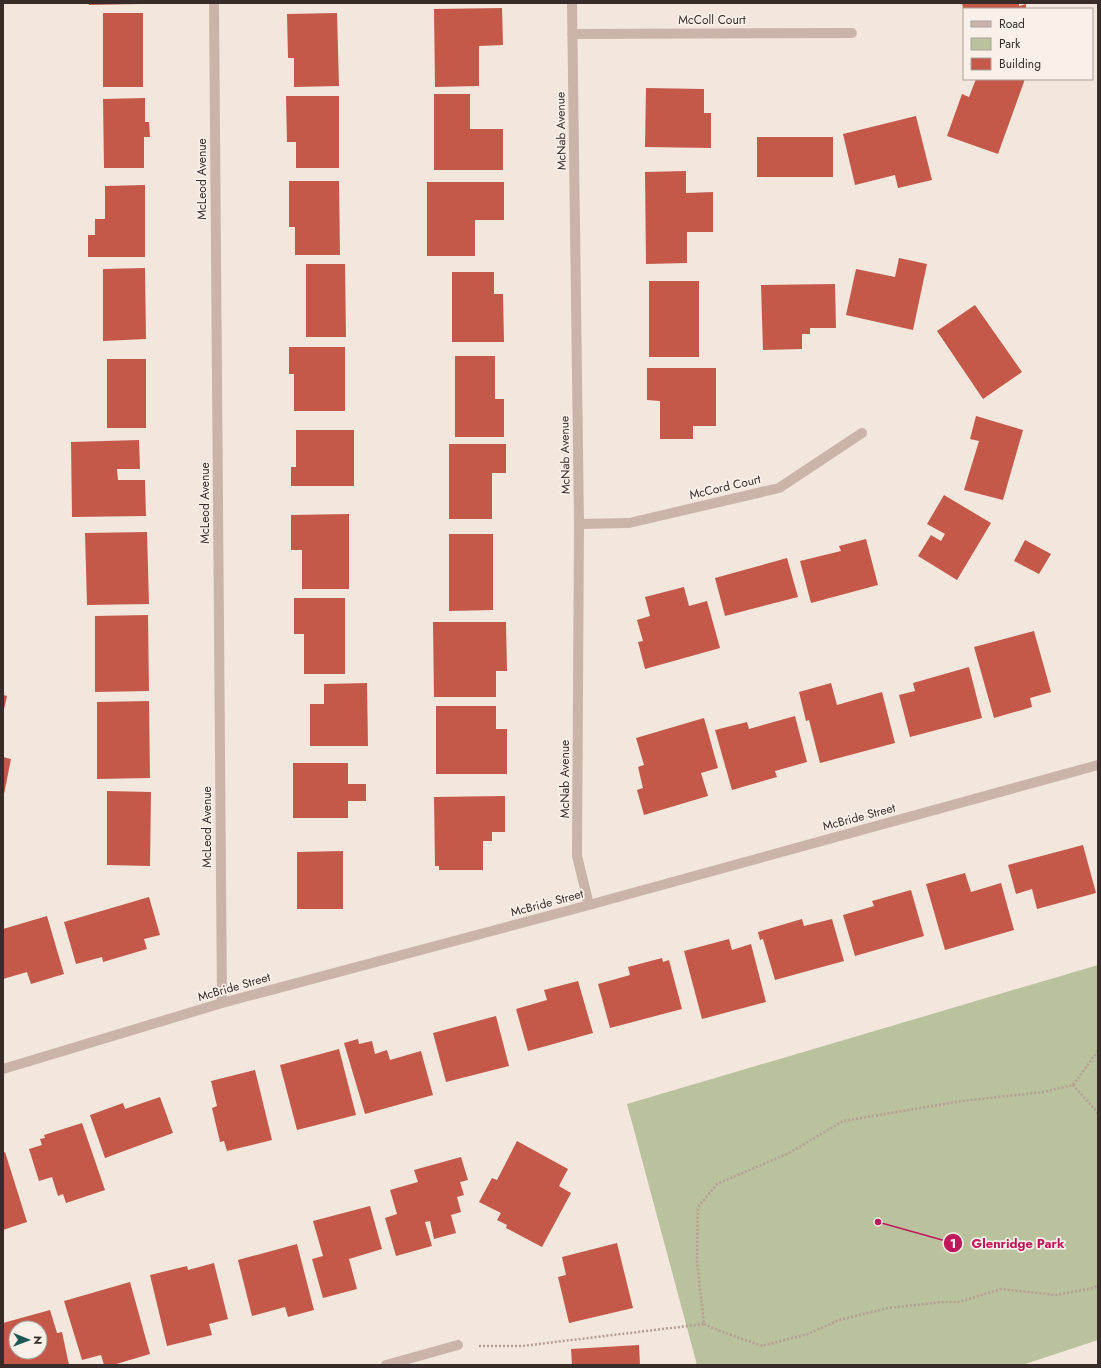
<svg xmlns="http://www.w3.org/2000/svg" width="1101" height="1368" viewBox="0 0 1101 1368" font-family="Jost,sans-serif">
<rect width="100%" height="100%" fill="#f2e6dd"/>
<path fill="#b9c19d" d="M 1098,965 L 1098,1340 L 1022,1365 L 697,1365 L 627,1104 Z"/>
<path fill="#c45949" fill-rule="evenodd" d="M 89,3 L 140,3 L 140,4 L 89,5 Z
M 962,3 L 1019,3 L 1019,6 L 1026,4 L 1026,9 L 963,9 Z
M 502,8 L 503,45 L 479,46 L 479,86 L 435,87 L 434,9 Z
M 103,13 L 143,13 L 143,87 L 103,87 Z
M 337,13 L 339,86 L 294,87 L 294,58 L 288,58 L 287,14 Z
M 976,79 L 1025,79 L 998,154 L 947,136 L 962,94 L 969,97 Z
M 646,88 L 704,89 L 704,113 L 711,113 L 711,148 L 645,147 Z
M 434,94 L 470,94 L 470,129 L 503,129 L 503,170 L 434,170 Z
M 286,96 L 339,96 L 339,168 L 296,168 L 296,142 L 287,142 Z
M 145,98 L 145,122 L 149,122 L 150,137 L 144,137 L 144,168 L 104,168 L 103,99 Z
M 916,116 L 932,180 L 898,188 L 895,175 L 855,185 L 843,134 Z
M 757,137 L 833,137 L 833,177 L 757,177 Z
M 686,171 L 686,193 L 713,192 L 713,232 L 687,232 L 687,263 L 646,264 L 645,172 Z
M 289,181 L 339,181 L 340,255 L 295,255 L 295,227 L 289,227 Z
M 427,182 L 504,182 L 504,220 L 475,220 L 475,256 L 427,256 Z
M 145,185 L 145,257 L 88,257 L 88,235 L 95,235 L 95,219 L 105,219 L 105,186 Z
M 899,258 L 927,264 L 913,330 L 846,315 L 856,269 L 895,277 Z
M 306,264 L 345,264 L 346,337 L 306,337 Z
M 145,268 L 146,339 L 103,341 L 103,269 Z
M 452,272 L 494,272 L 494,294 L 503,294 L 504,342 L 452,342 Z
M 649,281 L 699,281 L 699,357 L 649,357 Z
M 835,284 L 836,328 L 810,328 L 810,334 L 802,334 L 802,349 L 763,350 L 761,285 Z
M 975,305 L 1022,372 L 983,399 L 937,331 Z
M 289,347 L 345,347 L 345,411 L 294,411 L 294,374 L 289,374 Z
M 455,356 L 495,356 L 495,399 L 504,399 L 504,437 L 455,437 Z
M 107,359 L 146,359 L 146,428 L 107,428 Z
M 647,368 L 716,368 L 716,426 L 693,426 L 693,439 L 660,439 L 660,401 L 647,400 Z
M 976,416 L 1023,430 L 1003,500 L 964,490 L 979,441 L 970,439 Z
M 296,430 L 354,430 L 354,486 L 291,486 L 291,467 L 296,467 Z
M 139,440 L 140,469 L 117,469 L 118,480 L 145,480 L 146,516 L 72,517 L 71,442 Z
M 449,444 L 506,444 L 506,473 L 492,473 L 492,519 L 449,519 Z
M 944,495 L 991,523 L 957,580 L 918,556 L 931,535 L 941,541 L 945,534 L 927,524 Z
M 349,514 L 349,589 L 302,589 L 302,550 L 291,550 L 291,515 Z
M 147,532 L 149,604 L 87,605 L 85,533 Z
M 449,534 L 493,534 L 493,610 L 449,611 Z
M 866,539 L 878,585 L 811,603 L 800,561 L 841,551 L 839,546 Z
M 1025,540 L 1051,554 L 1039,574 L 1014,561 Z
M 787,558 L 798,597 L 725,616 L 715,578 Z
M 684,587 L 689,606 L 707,601 L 720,648 L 645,669 L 638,642 L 643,641 L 637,620 L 650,616 L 645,597 Z
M 294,598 L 345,598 L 345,674 L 304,674 L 304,634 L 294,634 Z
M 148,615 L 149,691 L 95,692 L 95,616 Z
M 433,622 L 506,622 L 507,671 L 496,671 L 496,697 L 434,697 Z
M 1034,631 L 1051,692 L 1030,698 L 1032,707 L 994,718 L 974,647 Z
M 969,667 L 982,718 L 910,737 L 899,695 L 915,691 L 913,683 Z
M 367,683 L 368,746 L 310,746 L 310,704 L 324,704 L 324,684 Z
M 831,683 L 837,705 L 882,692 L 895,743 L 820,763 L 809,720 L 806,721 L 799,692 Z
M 3,695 L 7,696 L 4,709 L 3,709 Z
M 149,701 L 150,778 L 97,779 L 97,702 Z
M 436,706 L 496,706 L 496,729 L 507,729 L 507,774 L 436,774 Z
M 795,716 L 807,762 L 775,771 L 777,777 L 732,790 L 715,730 L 747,722 L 749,729 Z
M 704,718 L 718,768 L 701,773 L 708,796 L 644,815 L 637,790 L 643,788 L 638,767 L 644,765 L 636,738 Z
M 3,757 L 11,759 L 4,794 L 3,794 Z
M 293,763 L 348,763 L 348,784 L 366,784 L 366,801 L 348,801 L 348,818 L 293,818 Z
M 107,791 L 151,792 L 150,866 L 107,865 Z
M 505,796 L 505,832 L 492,832 L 492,841 L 483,841 L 483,870 L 439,870 L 439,866 L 435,866 L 434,797 Z
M 1083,845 L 1096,893 L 1037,909 L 1032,889 L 1016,894 L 1008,865 Z
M 343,851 L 343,909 L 297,909 L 297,852 Z
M 965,873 L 971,892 L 1001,883 L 1014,930 L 945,950 L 926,884 Z
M 911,890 L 924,936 L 855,956 L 843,915 L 874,906 L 872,901 Z
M 149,897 L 160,935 L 144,939 L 147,949 L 103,962 L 102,957 L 76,964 L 64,922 Z
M 47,916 L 64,974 L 31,984 L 27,972 L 3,979 L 3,929 Z
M 802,919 L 804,926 L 832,919 L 844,961 L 775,980 L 763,939 L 760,940 L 758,932 Z
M 729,939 L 732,950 L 751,944 L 766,1002 L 702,1019 L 684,951 Z
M 662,958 L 663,962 L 669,960 L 682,1009 L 610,1028 L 598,984 L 630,975 L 628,967 Z
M 578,981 L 593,1033 L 528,1051 L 516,1009 L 547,1000 L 544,990 Z
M 496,1016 L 509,1066 L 446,1082 L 433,1033 Z
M 358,1039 L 359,1044 L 372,1041 L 375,1054 L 387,1050 L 390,1060 L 421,1051 L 433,1095 L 365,1114 L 344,1043 Z
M 339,1049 L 356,1115 L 297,1130 L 280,1065 Z
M 255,1070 L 272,1140 L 227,1151 L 224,1141 L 220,1142 L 212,1108 L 217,1106 L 211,1081 Z
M 160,1097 L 173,1133 L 105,1158 L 90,1115 L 123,1103 L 125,1109 Z
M 82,1123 L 105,1190 L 66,1203 L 63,1194 L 58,1196 L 52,1177 L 39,1181 L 29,1149 L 42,1145 L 40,1139 L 45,1138 L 44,1135 Z
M 517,1141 L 568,1169 L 559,1186 L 571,1193 L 542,1247 L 506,1228 L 507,1225 L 497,1220 L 501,1213 L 479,1202 L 492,1178 L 497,1180 Z
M 5,1152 L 27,1222 L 3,1230 L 3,1153 Z
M 461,1157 L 468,1180 L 460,1182 L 464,1195 L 457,1197 L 461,1212 L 451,1215 L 456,1233 L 434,1239 L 430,1221 L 425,1222 L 432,1246 L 396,1256 L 385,1218 L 397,1214 L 390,1190 L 418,1182 L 414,1170 Z
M 370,1206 L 382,1249 L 349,1259 L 357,1289 L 323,1298 L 312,1259 L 323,1256 L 313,1221 Z
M 617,1243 L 633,1308 L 569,1323 L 558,1277 L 566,1275 L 562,1257 Z
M 297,1244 L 314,1310 L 288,1317 L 285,1307 L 252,1316 L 238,1260 Z
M 214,1263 L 228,1319 L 209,1324 L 212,1335 L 167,1346 L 150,1275 L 187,1266 L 188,1270 Z
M 130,1282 L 150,1354 L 113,1365 L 104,1365 L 101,1355 L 82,1360 L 64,1301 Z
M 50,1310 L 57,1333 L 62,1332 L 69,1365 L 3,1365 L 3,1323 ZM 16,1328 L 40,1328 L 40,1352 L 16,1352 Z
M 639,1345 L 640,1365 L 572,1365 L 571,1349 Z"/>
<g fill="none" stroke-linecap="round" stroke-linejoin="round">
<path stroke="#b69e93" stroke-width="2.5" stroke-dasharray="2 2" stroke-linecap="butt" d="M 1073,1085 L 1097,1112 L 1098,1116
M 704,1324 L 720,1331 L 762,1346 L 808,1334 L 839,1320 L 888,1308 L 942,1302 L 959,1302 L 1001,1289 L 1056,1295 L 1093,1288 L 1098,1285
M 479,1346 L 522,1346 L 704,1324 L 697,1262 L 698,1207 L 717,1184 L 789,1153 L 843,1121 L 962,1101 L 1044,1092 L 1073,1085 L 1098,1051"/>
<path stroke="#cab4a9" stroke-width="10" d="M 214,3 L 222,1003
M 572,3 L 579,524 L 577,856 L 589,905
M 572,34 L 852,33
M 579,524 L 629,523 L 779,488 L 862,433
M 3,1069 L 222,1003 L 589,905 L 1098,765
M 386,1365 L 458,1345"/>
</g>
<g text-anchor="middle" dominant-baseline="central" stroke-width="3.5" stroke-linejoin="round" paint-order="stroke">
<g font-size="12" fill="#372c29" stroke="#f9f0ea">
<text x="712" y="20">McColl Court</text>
<text transform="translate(561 131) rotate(-91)">McNab Avenue</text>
<text transform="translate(202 179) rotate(-90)">McLeod Avenue</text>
<text transform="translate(565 455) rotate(-91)">McNab Avenue</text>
<text transform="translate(725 487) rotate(-13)">McCord Court</text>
<text transform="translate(205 503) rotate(-90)">McLeod Avenue</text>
<text transform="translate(565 779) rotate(-90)">McNab Avenue</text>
<text transform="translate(859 817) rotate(-15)">McBride Street</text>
<text transform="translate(207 827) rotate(-90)">McLeod Avenue</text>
<text transform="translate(547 903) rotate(-15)">McBride Street</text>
<text transform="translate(234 987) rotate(-16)">McBride Street</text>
</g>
</g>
<path fill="none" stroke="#c2185b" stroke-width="1.5" d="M878 1222L953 1243"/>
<g fill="#c2185b" stroke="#f9f0ea" stroke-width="1.5">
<circle cx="878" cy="1222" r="4"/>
<circle cx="953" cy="1243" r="10"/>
</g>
<g font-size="12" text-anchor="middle" font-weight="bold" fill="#fff">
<text x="953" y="1248">1</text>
</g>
<g font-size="13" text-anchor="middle" font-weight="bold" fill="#c2185b" stroke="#f9f0ea" stroke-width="3.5" stroke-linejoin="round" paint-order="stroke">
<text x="1018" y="1248">Glenridge Park</text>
</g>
<rect width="1101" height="1368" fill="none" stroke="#372c29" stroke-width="8"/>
<rect x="963" y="8" width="130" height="72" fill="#f9f0ea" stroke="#aba29d"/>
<rect x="971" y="21" width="20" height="6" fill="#cab4a9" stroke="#aba29d"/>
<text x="999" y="28" font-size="12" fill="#372c29">Road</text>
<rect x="971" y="38" width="20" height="12" fill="#b9c19d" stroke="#aba29d"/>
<text x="999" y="48" font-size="12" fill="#372c29">Park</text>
<rect x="971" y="58" width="20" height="12" fill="#c45949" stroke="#aba29d"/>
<text x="999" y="68" font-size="12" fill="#372c29">Building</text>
<g transform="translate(28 1340) rotate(91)"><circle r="19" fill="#f9f0ea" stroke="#aba29d"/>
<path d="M0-3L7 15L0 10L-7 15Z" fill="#1f5855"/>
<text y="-6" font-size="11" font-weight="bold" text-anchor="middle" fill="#372c29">N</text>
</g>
</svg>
